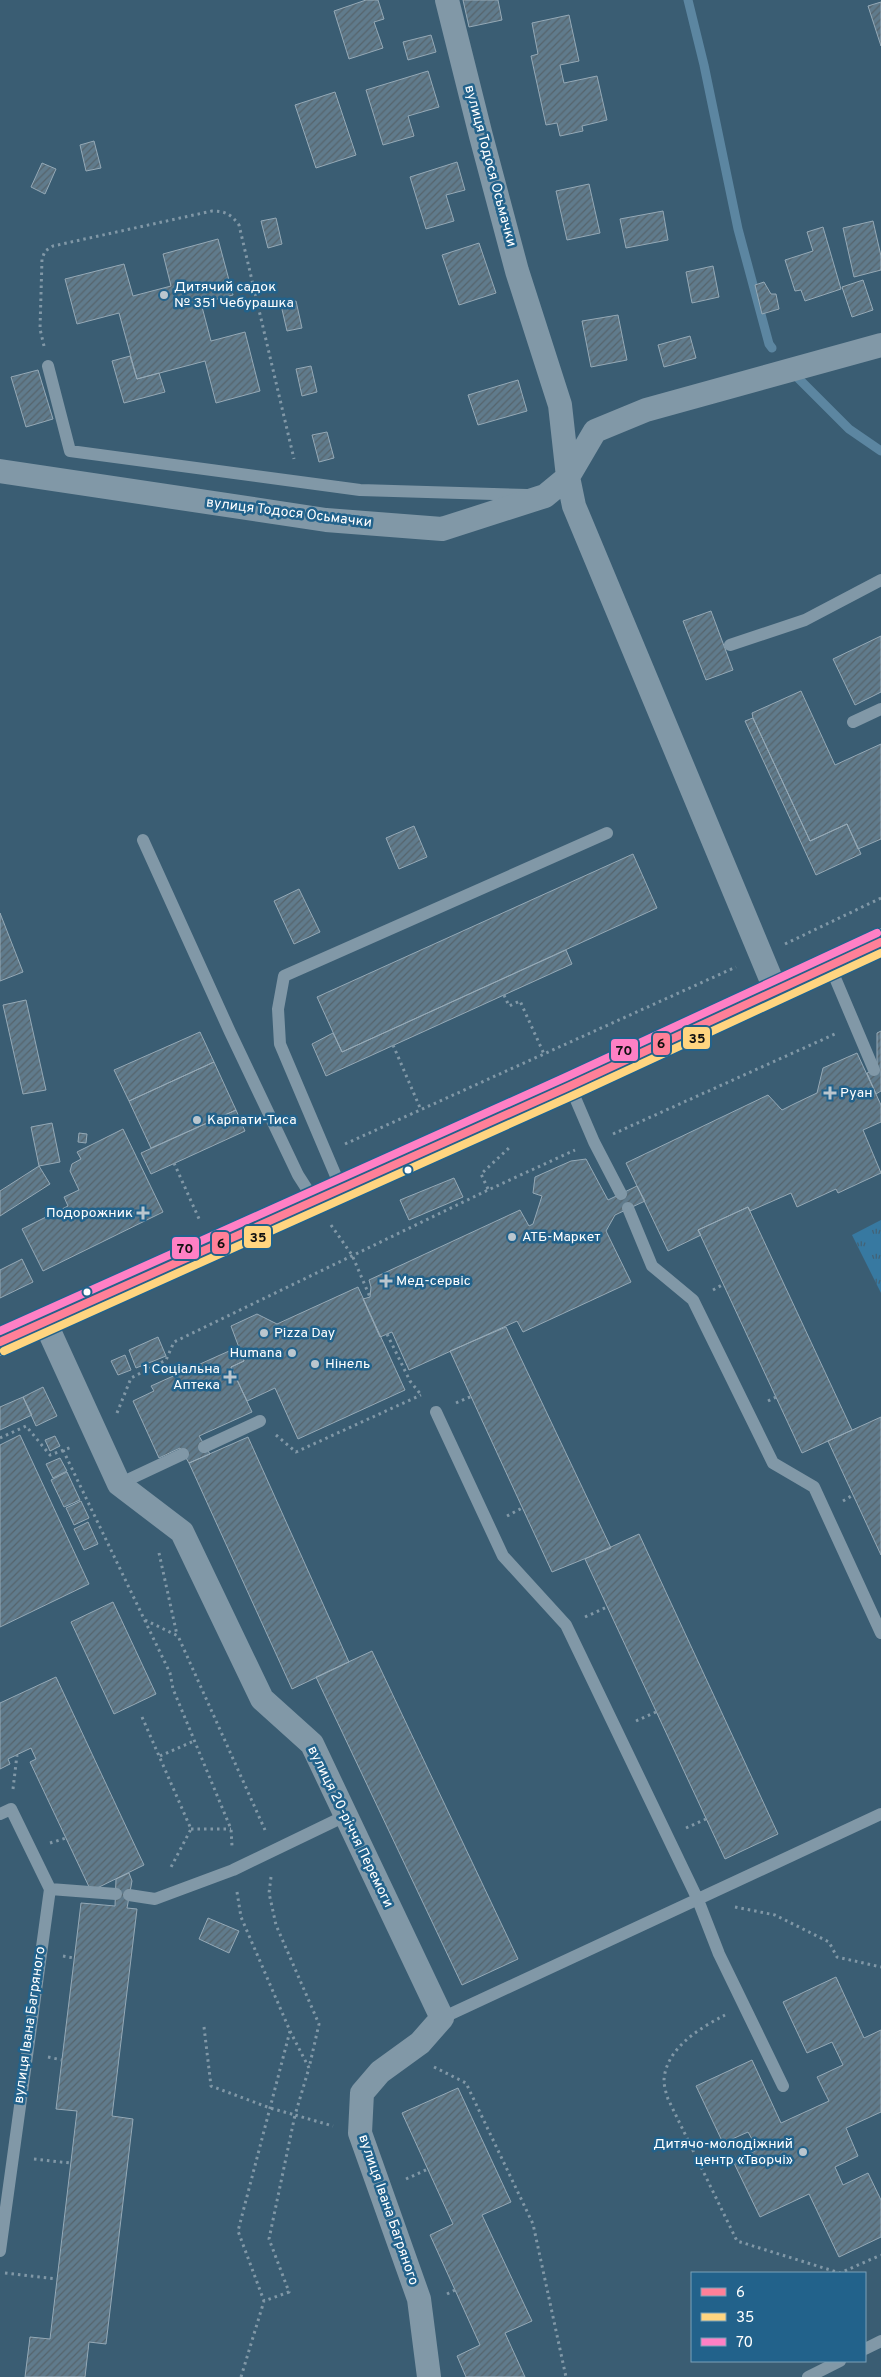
<svg xmlns="http://www.w3.org/2000/svg" width="881" height="2377" viewBox="0 0 881 2377" font-family="Overpass,sans-serif">
<defs>
<pattern id="grass-tufts" width="24" height="20" patternUnits="userSpaceOnUse" patternTransform="scale(1.25)"><rect width="24" height="20" fill="#3779a1"/><path d="M3 7l-1-3M5 7V3M7 7l1-3M15 17l-1-3M17 17v-4M19 17l1-3" fill="none" stroke="#426276"/></pattern>
<pattern id="building-hatch" width="6" height="6" patternUnits="userSpaceOnUse" patternTransform="scale(1.25)"><rect width="6" height="6" fill="#607b8c"/><path d="M-1 1l2-2M0 6l6-6M5 7l2-2" fill="none" stroke="#56646c"/></pattern>
</defs>
<rect width="100%" height="100%" fill="#3a5d73"/>
<path fill="url(#grass-tufts)" d="M 881,1220 L 881,1293 L 852,1235 Z"/>
<g fill="none" stroke-linecap="round" stroke-linejoin="round">
<path stroke="#5c86a1" stroke-width="9" d="M 688,0 L 704,65 L 738,229 L 769,344 L 772,348
M 798,378 L 849,429 L 881,451"/>
</g>
<path fill="url(#building-hatch)" stroke="#95a9b6" d="M 366,0 L 378,0 L 384,19 L 374,22 L 383,48 L 349,59 L 334,11 Z
M 463,0 L 498,0 L 502,20 L 469,27 Z
M 881,2 L 881,46 L 868,6 Z
M 569,15 L 579,61 L 560,65 L 564,83 L 597,76 L 607,120 L 582,126 L 583,131 L 560,136 L 557,123 L 546,125 L 531,56 L 538,54 L 532,23 Z
M 431,35 L 436,52 L 408,60 L 403,42 Z
M 428,71 L 439,107 L 408,116 L 414,136 L 383,145 L 366,90 Z
M 335,92 L 356,155 L 316,168 L 295,105 Z
M 94,141 L 101,168 L 86,171 L 80,145 Z
M 457,162 L 465,190 L 446,195 L 454,221 L 426,229 L 410,177 Z
M 42,163 L 56,169 L 45,194 L 31,187 Z
M 589,184 L 600,233 L 567,240 L 556,191 Z
M 663,211 L 668,240 L 626,248 L 620,219 Z
M 276,218 L 282,244 L 268,248 L 261,221 Z
M 873,221 L 881,256 L 881,270 L 854,277 L 843,228 Z
M 823,227 L 841,289 L 805,301 L 801,290 L 795,291 L 785,260 L 813,251 L 807,232 Z
M 218,239 L 233,295 L 201,303 L 211,341 L 245,332 L 260,391 L 216,403 L 205,361 L 137,379 L 119,313 L 77,324 L 65,279 L 124,264 L 133,296 L 171,286 L 163,254 Z
M 479,243 L 496,293 L 459,305 L 442,255 Z
M 713,266 L 719,297 L 692,303 L 686,272 Z
M 863,280 L 873,310 L 852,317 L 842,287 Z
M 764,282 L 771,294 L 776,294 L 779,309 L 762,314 L 755,285 Z
M 296,301 L 302,328 L 287,331 L 281,305 Z
M 618,315 L 627,360 L 591,367 L 582,321 Z
M 690,336 L 696,358 L 664,367 L 658,345 Z
M 130,356 L 137,379 L 159,373 L 165,392 L 124,403 L 112,361 Z
M 311,366 L 317,392 L 302,396 L 296,369 Z
M 38,370 L 53,419 L 26,427 L 11,377 Z
M 518,380 L 527,411 L 478,425 L 468,395 Z
M 327,432 L 334,458 L 319,462 L 312,435 Z
M 711,611 L 733,670 L 706,680 L 683,621 Z
M 881,636 L 881,692 L 855,705 L 833,659 Z
M 801,691 L 835,765 L 881,744 L 881,839 L 858,849 L 847,824 L 810,841 L 753,718 L 752,713 Z
M 753,718 L 810,841 L 847,824 L 861,854 L 816,875 L 745,721 Z
M 414,826 L 427,857 L 399,869 L 386,838 Z
M 633,854 L 657,908 L 342,1052 L 317,997 Z
M 299,889 L 320,932 L 294,944 L 274,901 Z
M 0,913 L 23,972 L 0,981 Z
M 566,950 L 572,964 L 326,1076 L 312,1044 L 333,1033 L 342,1052 Z
M 26,1000 L 46,1090 L 23,1094 L 3,1005 Z
M 881,1031 L 881,1091 L 876,1094 L 867,1073 L 877,1069 L 877,1033 Z
M 200,1032 L 214,1062 L 129,1101 L 114,1070 Z
M 857,1053 L 881,1105 L 881,1122 L 863,1130 L 881,1173 L 838,1193 L 836,1189 L 797,1207 L 791,1193 L 750,1211 L 748,1207 L 698,1230 L 701,1235 L 668,1251 L 626,1163 L 768,1095 L 782,1110 L 796,1103 L 817,1093 L 823,1068 Z
M 214,1062 L 236,1110 L 151,1148 L 129,1101 Z
M 236,1110 L 245,1131 L 151,1174 L 141,1153 Z
M 52,1123 L 60,1162 L 39,1166 L 31,1127 Z
M 123,1129 L 163,1212 L 43,1271 L 22,1229 L 68,1206 L 64,1197 L 79,1190 L 70,1171 L 72,1164 L 81,1159 L 77,1152 Z
M 79,1133 L 87,1134 L 86,1143 L 78,1142 Z
M 586,1159 L 608,1200 L 637,1186 L 645,1201 L 615,1215 L 606,1231 L 631,1282 L 523,1332 L 517,1321 L 409,1370 L 392,1332 L 380,1337 L 363,1299 L 370,1297 L 371,1287 L 369,1280 L 520,1210 L 529,1226 L 533,1224 L 542,1196 L 533,1193 L 535,1177 L 571,1161 Z
M 39,1166 L 50,1184 L 0,1216 L 0,1191 Z
M 454,1178 L 463,1197 L 409,1220 L 400,1200 Z
M 748,1207 L 852,1430 L 802,1453 L 698,1230 Z
M 22,1259 L 33,1282 L 0,1298 L 0,1270 Z
M 358,1287 L 405,1390 L 298,1439 L 275,1388 L 247,1401 L 231,1367 L 244,1361 L 231,1326 L 257,1314 L 277,1324 Z
M 506,1327 L 611,1548 L 552,1572 L 450,1351 Z
M 158,1337 L 166,1356 L 136,1368 L 129,1350 Z
M 238,1347 L 244,1361 L 231,1367 L 252,1412 L 199,1436 L 210,1454 L 189,1463 L 180,1448 L 159,1458 L 133,1401 L 154,1391 L 151,1386 Z
M 125,1355 L 131,1370 L 118,1375 L 111,1361 Z
M 43,1387 L 57,1416 L 36,1426 L 23,1397 Z
M 23,1397 L 32,1415 L 0,1430 L 0,1407 Z
M 881,1417 L 881,1555 L 828,1441 Z
M 20,1435 L 89,1584 L 0,1627 L 0,1445 Z
M 55,1436 L 60,1446 L 50,1451 L 45,1440 Z
M 248,1437 L 349,1662 L 292,1689 L 189,1463 Z
M 60,1458 L 67,1471 L 53,1478 L 46,1464 Z
M 67,1472 L 80,1500 L 64,1507 L 51,1480 Z
M 81,1501 L 89,1518 L 74,1525 L 66,1508 Z
M 88,1522 L 98,1544 L 84,1550 L 74,1529 Z
M 639,1534 L 778,1834 L 725,1859 L 585,1559 Z
M 113,1602 L 156,1694 L 114,1714 L 71,1622 Z
M 372,1651 L 518,1959 L 462,1985 L 316,1677 Z
M 56,1677 L 144,1865 L 91,1891 L 30,1762 L 36,1759 L 31,1748 L 8,1759 L 10,1764 L 0,1769 L 0,1703 Z
M 129,1873 L 132,1881 L 127,1908 L 137,1909 L 112,2116 L 133,2119 L 106,2344 L 89,2342 L 85,2377 L 25,2377 L 30,2337 L 50,2339 L 77,2111 L 56,2109 L 81,1903 L 115,1906 L 116,1879 Z
M 208,1918 L 239,1931 L 229,1953 L 199,1939 Z
M 836,1977 L 864,2038 L 881,2030 L 881,2112 L 846,2128 L 858,2156 L 835,2167 L 843,2185 L 868,2173 L 881,2200 L 881,2237 L 839,2257 L 809,2194 L 760,2217 L 733,2161 L 757,2150 L 752,2139 L 748,2132 L 723,2143 L 696,2086 L 752,2060 L 781,2123 L 829,2101 L 817,2077 L 843,2065 L 832,2042 L 807,2053 L 783,2002 Z
M 458,2088 L 511,2202 L 482,2215 L 532,2321 L 505,2333 L 525,2377 L 466,2377 L 457,2356 L 480,2345 L 430,2235 L 453,2224 L 402,2113 Z"/>
<g fill="none" stroke-linecap="round" stroke-linejoin="round">
<path stroke="#8198a7" stroke-width="3" stroke-dasharray="2.5 4" stroke-linecap="butt" d="M 44,346 L 40,329 L 42,259 L 45,251 L 53,246 L 212,211 C 225,211 231,214 239,225 L 294,459
M 785,944 L 881,898
M 504,995 L 509,1006 L 520,1001 L 544,1054
M 393,1045 L 421,1110
M 613,1134 L 835,1034
M 345,1144 L 736,967
M 174,1163 L 200,1221
M 488,1189 L 481,1174 L 510,1147
M 331,1225 L 352,1255 L 370,1297
M 713,1290 L 724,1284
M 387,1334 L 410,1381 L 422,1396
M 768,1401 L 776,1397
M 456,1403 L 472,1396
M 117,1413 L 131,1378 L 166,1360 L 174,1342 L 488,1190 L 575,1150
M 276,1435 L 296,1452 L 421,1395
M 0,1438 L 26,1426 L 50,1455 L 72,1447
M 63,1450 L 170,1673 L 173,1689 L 231,1829 L 232,1846
M 843,1501 L 853,1495
M 507,1516 L 524,1507
M 159,1553 L 177,1635
M 585,1617 L 607,1607
M 145,1620 L 178,1636 L 265,1830
M 142,1717 L 191,1829 L 170,1869
M 636,1721 L 656,1712
M 160,1756 L 194,1741
M 13,1789 L 17,1755
M 686,1828 L 706,1819
M 191,1829 L 231,1829
M 50,1843 L 66,1838
M 271,1877 L 269,1893 L 276,1925 L 319,2024 L 309,2068
M 735,1907 L 775,1915 L 829,1942 L 837,1957 L 881,1967
M 63,1956 L 74,1958
M 725,2015 C 700,2028 666,2048 664,2080 C 664,2086 666,2093 668,2099 L 737,2241 L 840,2273 L 881,2255
M 204,2027 L 211,2086 L 270,2108 L 295,2115 L 269,2239 L 289,2292 L 264,2301 L 238,2231 L 290,2031 L 241,1917 L 237,1892
M 290,2031 L 309,2068 L 295,2115 L 333,2126
M 48,2057 L 62,2060
M 434,2067 L 466,2083 L 533,2224 L 566,2377
M 34,2159 L 70,2163
M 406,2179 L 428,2169
M 5,2273 L 57,2279
M 447,2294 L 455,2290
M 241,2377 L 264,2301"/>
<path stroke="#8198a7" stroke-width="12" d="M 48,366 L 70,451 L 360,490 L 527,495
M 730,645 L 805,620 L 881,580
M 853,722 L 881,709
M 143,840 L 230,1032 L 298,1175 L 314,1200
M 830,966 L 874,1070
M 570,1086 L 594,1142 L 621,1194
M 341,1188 L 280,1044 L 278,1009 L 284,976 L 607,833
M 628,1208 L 652,1266 L 693,1300 L 773,1463 L 814,1487 L 881,1633
M 436,1412 L 503,1556 L 566,1625 L 698,1900 L 719,1954 L 783,2086
M 204,1447 L 260,1421
M 119,1484 L 183,1454
M 0,1814 L 11,1809 L 50,1889 L 116,1894
M 129,1895 L 155,1899 L 233,1870 L 345,1816
M 442,2018 L 881,1814
M 0,2251 L 50,1889
M 865,2349 L 881,2341
M 808,2377 L 840,2361"/>
<path stroke="#8198a7" stroke-width="24" d="M 447,0 L 481,136 L 517,271 L 560,405 L 568,477 L 574,506 L 776,991
M 0,471 L 326,520 L 442,529 L 545,496 L 568,477 L 595,431 L 646,410 L 881,345
M 45,1322 L 119,1484 L 182,1532 L 262,1699 L 312,1744 L 442,2018 L 420,2043 L 380,2072 L 362,2093 L 360,2133 L 419,2299 L 429,2377"/>
<path stroke="#8198a7" stroke-width="28" d="M 0,1342 L 570,1086 L 881,942"/>
<g stroke="#22628b" stroke-width="11">
<path id="bus-1" d="M 0,1342 L 570,1086 L 881,942"/>
</g>
<g stroke="#22628b" stroke-width="11">
<path id="bus-2" d="M 4,1351 L 574,1095 L 881,953"/>
</g>
<g stroke="#22628b" stroke-width="11">
<path id="bus-3" d="M 0,1331 L 566,1077 L 877,933"/>
</g>
<use href="#bus-1" stroke="#ff8098" stroke-width="8"/>
<use href="#bus-2" stroke="#ffd580" stroke-width="8"/>
<use href="#bus-3" stroke="#ff80c5" stroke-width="8"/>
</g>
<g fill="#bac6ce" stroke="#22628b" stroke-width="2">
<circle cx="164" cy="295" r="5"/>
<path d="M827.5 1085.5h5v5h5v5h-5v5h-5v-5h-5v-5h5z"/>
<circle cx="197" cy="1120" r="5"/>
<path d="M140.5 1205.5h5v5h5v5h-5v5h-5v-5h-5v-5h5z"/>
<circle cx="512" cy="1237" r="5"/>
<path d="M383.5 1273.5h5v5h5v5h-5v5h-5v-5h-5v-5h5z"/>
<circle cx="264" cy="1333" r="5"/>
<circle cx="292" cy="1353" r="5"/>
<circle cx="315" cy="1364" r="5"/>
<path d="M227.5 1369.5h5v5h5v5h-5v5h-5v-5h-5v-5h5z"/>
<circle cx="803" cy="2152" r="5"/>
</g>
<g fill="#fff" stroke="#22628b" stroke-width="2">
<circle cx="408" cy="1170" r="4.5"/>
<circle cx="87" cy="1292" r="4.5"/>
</g>
<g text-anchor="middle" dominant-baseline="central" stroke-width="5" stroke-linejoin="round" paint-order="stroke">
<g font-size="14" fill="#fff" stroke="#22628b">
<text transform="translate(490 166) rotate(75)">вулиця Тодося Осьмачки</text>
<text transform="translate(289 513) rotate(7)">вулиця Тодося Осьмачки</text>
<text transform="translate(350 1827) rotate(64)">вулиця 20-річчя Перемоги</text>
<text transform="translate(30 2025) rotate(-82)">вулиця Івана Багряного</text>
<text transform="translate(388 2210) rotate(71)">вулиця Івана Багряного</text>
</g>
<g font-size="14" fill="#fff" stroke="#22628b" text-anchor="start">
<text x="174" y="287">Дитячий садок<tspan x="174" dy="16">№ 351 Чебурашка</tspan></text>
<text x="840" y="1093">Руан</text>
<text x="207" y="1120">Карпати-Тиса</text>
<text x="133" y="1213" text-anchor="end">Подорожник</text>
<text x="522" y="1237">АТБ-Маркет</text>
<text x="396" y="1281">Мед-сервіс</text>
<text x="274" y="1333">Pizza Day</text>
<text x="282" y="1353" text-anchor="end">Humana</text>
<text x="325" y="1364">Нінель</text>
<text x="220" y="1369" text-anchor="end">1 Соціальна<tspan x="220" dy="16">Аптека</tspan></text>
<text x="793" y="2144" text-anchor="end">Дитячо-молодіжний<tspan x="793" dy="16">центр «Творчі»</tspan></text>
</g>
</g>
<g stroke="#22628b" stroke-width="2">
<rect x="682" y="1026" width="29" height="24" rx="5" fill="#ffd580"/>
<rect x="652" y="1032" width="19" height="24" rx="5" fill="#ff8098"/>
<rect x="610" y="1038" width="29" height="24" rx="5" fill="#ff80c5"/>
<rect x="243" y="1225" width="29" height="24" rx="5" fill="#ffd580"/>
<rect x="211" y="1231" width="19" height="24" rx="5" fill="#ff8098"/>
<rect x="171" y="1236" width="29" height="24" rx="5" fill="#ff80c5"/>
</g>
<g font-size="14" text-anchor="middle" font-weight="bold" fill="#111">
<text x="697" y="1043">35</text>
<text x="661" y="1048">6</text>
<text x="624" y="1055">70</text>
<text x="258" y="1242">35</text>
<text x="221" y="1248">6</text>
<text x="185" y="1253">70</text>
</g>
<rect x="691" y="2272" width="175" height="90" fill="#22628b" stroke="#7aa1b9"/>
<rect x="701" y="2288" width="25" height="8" fill="#ff8098" stroke="#7aa1b9"/>
<text x="736" y="2297" font-size="15" fill="#ffffff">6</text>
<rect x="701" y="2313" width="25" height="8" fill="#ffd580" stroke="#7aa1b9"/>
<text x="736" y="2322" font-size="15" fill="#ffffff">35</text>
<rect x="701" y="2338" width="25" height="8" fill="#ff80c5" stroke="#7aa1b9"/>
<text x="736" y="2347" font-size="15" fill="#ffffff">70</text>
</svg>
